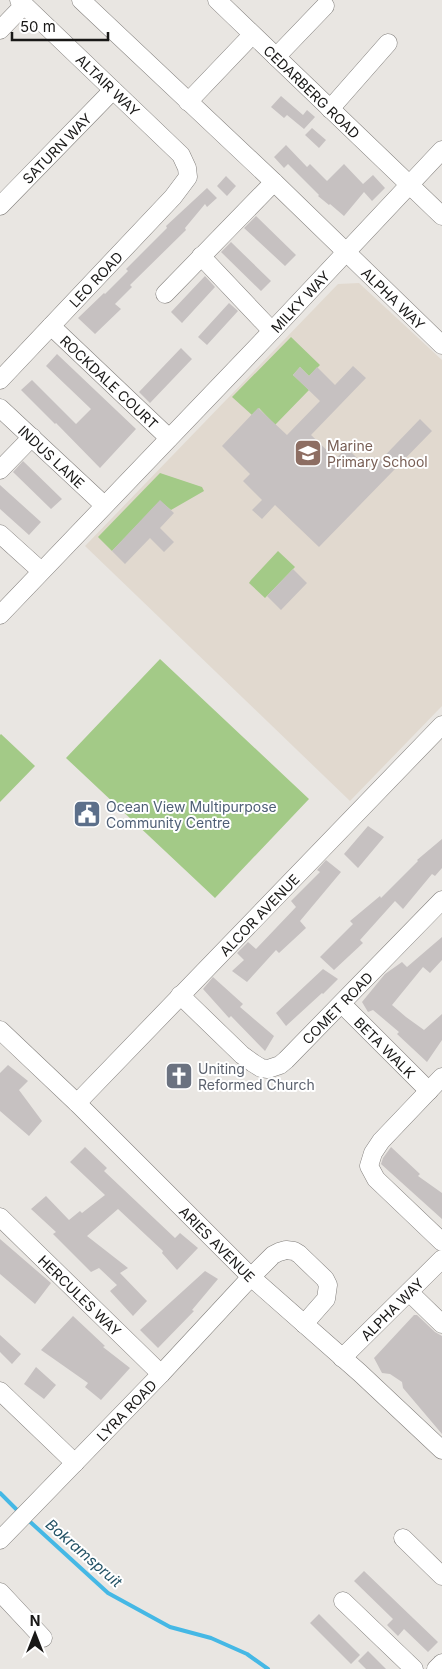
<svg xmlns="http://www.w3.org/2000/svg" width="442" height="1669" viewBox="0 0 442 1669" font-family="Inter,sans-serif">
<rect width="100%" height="100%" fill="#e9e6e2"/>
<path fill="#e1d9cf" d="M 359,283 L 442,360 L 442,706 L 350,801 L 85,546 L 338,284 Z"/>
<path fill="#a3ca87" d="M 291,337 L 320,365 L 309,376 L 300,367 L 293,375 L 309,390 L 275,425 L 259,408 L 252,415 L 232,397 Z
M 160,473 L 202,487 L 204,491 L 171,510 L 160,501 L 112,551 L 98,537 Z
M 278,551 L 295,567 L 265,598 L 249,583 L 251,580 Z
M 160,659 L 309,799 L 215,898 L 66,758 Z
M 1,734 L 35,766 L 0,802 L 0,735 Z"/>
<g fill="none" stroke-linecap="round" stroke-linejoin="round">
<path stroke="#45b8e5" stroke-width="4" d="M 0,1493 L 20,1513
M 27,1519 L 108,1593 L 170,1627 L 211,1638 L 247,1654 L 268,1669"/>
</g>
<path fill="#c6c1c1" d="M 281,96 L 303,115 L 307,110 L 315,117 L 304,129 L 287,115 L 284,118 L 271,107 Z
M 312,128 L 326,140 L 319,148 L 305,135 Z
M 286,145 L 307,167 L 310,164 L 327,181 L 344,164 L 363,184 L 373,175 L 385,188 L 372,201 L 364,192 L 344,216 L 330,204 L 329,205 L 318,196 L 319,195 L 288,164 L 284,168 L 274,157 Z
M 226,176 L 236,186 L 227,196 L 217,186 Z
M 207,188 L 217,198 L 207,207 L 205,204 L 185,228 L 186,230 L 130,285 L 132,287 L 115,304 L 121,309 L 95,334 L 78,318 L 104,293 L 105,294 L 128,271 L 126,269 L 167,228 L 166,226 Z
M 256,216 L 296,255 L 285,266 L 244,228 Z
M 231,242 L 271,281 L 261,291 L 221,252 Z
M 205,276 L 215,287 L 182,323 L 171,312 Z
M 229,303 L 238,311 L 207,345 L 198,337 Z
M 181,348 L 192,359 L 150,403 L 139,392 Z
M 57,354 L 136,429 L 100,468 L 56,423 L 55,424 L 21,390 L 32,380 L 76,424 L 91,409 L 46,366 Z
M 353,366 L 366,378 L 311,435 L 336,459 L 344,450 L 346,452 L 349,450 L 370,471 L 420,419 L 432,431 L 319,547 L 275,505 L 262,519 L 252,510 L 262,500 L 243,481 L 250,474 L 222,446 L 258,408 L 287,435 L 320,401 L 293,375 L 300,367 L 309,376 L 317,367 L 335,385 Z
M 23,461 L 62,499 L 51,509 L 13,472 Z
M 0,485 L 41,522 L 29,535 L 0,509 Z
M 160,500 L 174,513 L 160,528 L 174,542 L 164,552 L 150,538 L 125,564 L 112,551 Z
M 293,569 L 307,583 L 281,610 L 267,596 Z
M 368,826 L 384,837 L 358,868 L 344,854 Z
M 442,839 L 442,868 L 435,876 L 432,874 L 403,909 L 395,901 L 360,940 L 363,943 L 334,970 L 320,957 L 353,924 L 350,921 L 380,896 L 381,898 L 418,861 L 417,860 Z
M 326,860 L 341,872 L 300,921 L 306,928 L 279,953 L 276,950 L 247,982 L 232,971 L 244,960 L 237,953 L 248,942 L 256,949 L 296,907 L 291,901 L 320,872 L 317,870 Z
M 442,937 L 442,960 L 430,973 L 423,967 L 392,1005 L 406,1017 L 424,1030 L 442,1014 L 442,1040 L 427,1062 L 397,1034 L 399,1032 L 373,1010 L 368,1012 L 362,1002 L 385,974 L 402,962 L 407,967 Z
M 323,969 L 338,979 L 323,994 L 322,993 L 286,1026 L 276,1013 Z
M 213,977 L 243,1004 L 240,1007 L 274,1036 L 265,1051 L 231,1016 L 229,1018 L 203,989 Z
M 8,1065 L 28,1081 L 19,1090 L 42,1121 L 29,1136 L 0,1111 L 0,1073 Z
M 85,1147 L 107,1168 L 104,1171 L 175,1238 L 180,1233 L 198,1248 L 177,1270 L 162,1253 L 163,1251 L 118,1209 L 87,1236 L 128,1268 L 120,1273 L 147,1301 L 133,1316 L 110,1291 L 117,1285 L 99,1268 L 91,1272 L 53,1234 L 56,1232 L 31,1209 L 46,1196 L 69,1220 L 80,1211 L 82,1213 L 105,1195 L 70,1162 Z
M 391,1147 L 420,1174 L 418,1176 L 442,1193 L 442,1219 L 381,1164 L 383,1158 Z
M 0,1239 L 51,1283 L 35,1304 L 0,1274 Z
M 205,1271 L 218,1279 L 192,1310 L 194,1311 L 158,1348 L 140,1330 Z
M 414,1315 L 417,1315 L 435,1332 L 442,1336 L 442,1434 L 403,1388 L 402,1382 L 390,1374 L 382,1373 L 374,1358 Z
M 73,1316 L 105,1346 L 103,1347 L 130,1368 L 101,1400 L 85,1387 L 88,1383 L 41,1350 Z
M 0,1335 L 21,1354 L 12,1364 L 0,1352 Z
M 36,1367 L 56,1385 L 44,1399 L 24,1384 Z
M 364,1571 L 438,1642 L 428,1652 L 404,1629 L 398,1636 L 387,1625 L 393,1619 L 354,1581 Z
M 319,1614 L 360,1655 L 351,1664 L 310,1623 Z
M 368,1651 L 386,1669 L 366,1669 L 358,1661 Z"/>
<g fill="none" stroke-linecap="round" stroke-linejoin="round">
<g stroke="#827f7c" stroke-width="19">
<g id="minor">
<path id="s1" d="M 81,0 L 274,182 L 442,345"/>
<path id="s2" d="M 217,0 L 442,216"/>
<path d="M 0,30 L 24,5"/>
<path d="M 276,57 L 325,6"/>
<path d="M 188,102 L 252,35"/>
<path d="M 330,109 L 388,43"/>
<path id="s3" d="M 0,206 L 113,90"/>
<path d="M 201,256 L 272,331"/>
<path d="M 165,294 L 274,182"/>
<path id="s4" d="M 51,326 L 169,438"/>
<path id="s5" d="M 0,380 L 173,197 L 188,177 L 187,168 L 181,155 L 19,0"/>
<path id="s6" d="M 0,408 L 104,505"/>
<path d="M 0,470 L 32,437"/>
<path d="M 0,534 L 41,571"/>
<path id="s7" d="M 0,615 L 272,331 L 442,150"/>
<path id="s8" d="M 180,995 L 242,1055 L 253,1063 L 261,1068 L 268,1069 L 280,1065 L 286,1060 L 442,900"/>
<path id="s9" d="M 342,1004 L 429,1091"/>
<path id="s10" d="M 0,1030 L 77,1103 L 251,1277 L 360,1373 L 442,1450"/>
<path d="M 442,1077 L 381,1141 L 373,1153 L 369,1166 L 376,1179 L 442,1242"/>
<path id="s11" d="M 77,1103 L 442,725"/>
<path id="s12" d="M 0,1217 L 161,1374"/>
<path d="M 409,1292 L 442,1324"/>
<path id="s13" d="M 342,1358 L 442,1259"/>
<path d="M 0,1391 L 75,1463"/>
<path d="M 403,1538 L 442,1576"/>
<path id="s14" d="M 0,1540 L 161,1374 L 251,1277 L 273,1255 L 279,1252 L 286,1250 L 294,1251 L 299,1254 L 325,1279 L 328,1285 L 326,1299 L 304,1324"/>
<path d="M 0,1592 L 43,1638"/>
<path d="M 343,1601 L 414,1669"/>
<path d="M 436,1669 L 442,1663"/>
</g>
</g>
<use href="#minor" stroke="#fff" stroke-width="18"/>
</g>
<defs>
<g id="school-square" transform="scale(1.4375)"><rect x="-9" y="-9" width="18" height="18" rx="4" fill="#8d6e63" stroke="#fff"/><path d="M0-5L7-2L0 1L-7-2ZM-4 1L0 2.5L4 1V4Q0 6-4 4Z" fill="#fff"/></g>
<g id="civic-square" transform="scale(1.4375)"><rect x="-9" y="-9" width="18" height="18" rx="4" fill="#5c6f8a" stroke="#fff"/><path d="M-.6-6.5H3V-4.5H.6V-3L4-1V1h2V6H-6V1h2V-1L-.6-3ZM-1.2 2.5V6h2.4V2.5Z" fill="#fff"/></g>
<g id="church-square" transform="scale(1.4375)"><rect x="-9" y="-9" width="18" height="18" rx="4" fill="#6b7280" stroke="#fff"/><path d="M-1.2-6h2.4v3.5h3.3v2.4h-3.3V6h-2.4V-.1h-3.3v-2.4h3.3Z" fill="#fff"/></g>
</defs>
<g fill-rule="evenodd">
<use href="#school-square" x="308" y="453"/>
<use href="#civic-square" x="87" y="814"/>
<use href="#church-square" x="179" y="1076"/>
</g>
<g text-anchor="middle" dominant-baseline="central" stroke-width="4" stroke-linejoin="round" paint-order="stroke">
<g font-size="14" fill="#191817" stroke="#fff">
<text transform="translate(108 85) rotate(44)">ALTAIR WAY</text>
<text stroke="none"><textPath href="#s2" startOffset="132">CEDARBERG ROAD</textPath></text>
<text stroke="none"><textPath href="#s3" startOffset="81">SATURN WAY</textPath></text>
<text stroke="none"><textPath href="#s5" startOffset="139">LEO ROAD</textPath></text>
<text stroke="none"><textPath href="#s1" startOffset="432">ALPHA WAY</textPath></text>
<text stroke="none"><textPath href="#s7" startOffset="434">MILKY WAY</textPath></text>
<text stroke="none"><textPath href="#s4" startOffset="81">ROCKDALE COURT</textPath></text>
<text stroke="none"><textPath href="#s6" startOffset="71">INDUS LANE</textPath></text>
<text stroke="none"><textPath href="#s11" startOffset="262">ALCOR AVENUE</textPath></text>
<text stroke="none"><textPath href="#s8" startOffset="210">COMET ROAD</textPath></text>
<text stroke="none"><textPath href="#s9" startOffset="61">BETA WALK</textPath></text>
<text stroke="none"><textPath href="#s10" startOffset="305">ARIES AVENUE</textPath></text>
<text stroke="none"><textPath href="#s12" startOffset="112">HERCULES WAY</textPath></text>
<text stroke="none"><textPath href="#s13" startOffset="70">ALPHA WAY</textPath></text>
<text stroke="none"><textPath href="#s14" startOffset="181">LYRA ROAD</textPath></text>
</g>
<g font-size="14" fill="#785e54" stroke="#fff" text-anchor="start">
<text x="327" y="445">Marine<tspan x="327" dy="16">Primary School</tspan></text>
</g>
<g font-size="14" fill="#4e5e75" stroke="#fff" text-anchor="start">
<text x="106" y="806">Ocean View Multipurpose<tspan x="106" dy="16">Community Centre</tspan></text>
</g>
<g font-size="14" fill="#5b616d" stroke="#fff" text-anchor="start">
<text x="198" y="1068">Uniting<tspan x="198" dy="16">Reformed Church</tspan></text>
</g>
<g font-size="15" font-style="italic" fill="#245366" stroke="#fff">
<text transform="translate(84 1553) rotate(41)">Bokramspruit</text>
</g>
</g>
<g transform="translate(35 1634)" stroke="#ffffff" stroke-width="4" paint-order="stroke">
<path d="M0-4L9 19L0 12L-9 19Z" fill="#191817"/>
<text y="-8" font-size="14" font-weight="bold" text-anchor="middle" fill="#191817">N</text>
</g>
<path d="M12 32v8h96v-8" fill="none" stroke="#191817" stroke-width="2.5"/>
<text x="20" y="32" font-size="15" fill="#191817" stroke="#ffffff" stroke-width="4" paint-order="stroke">50 m</text>
</svg>
